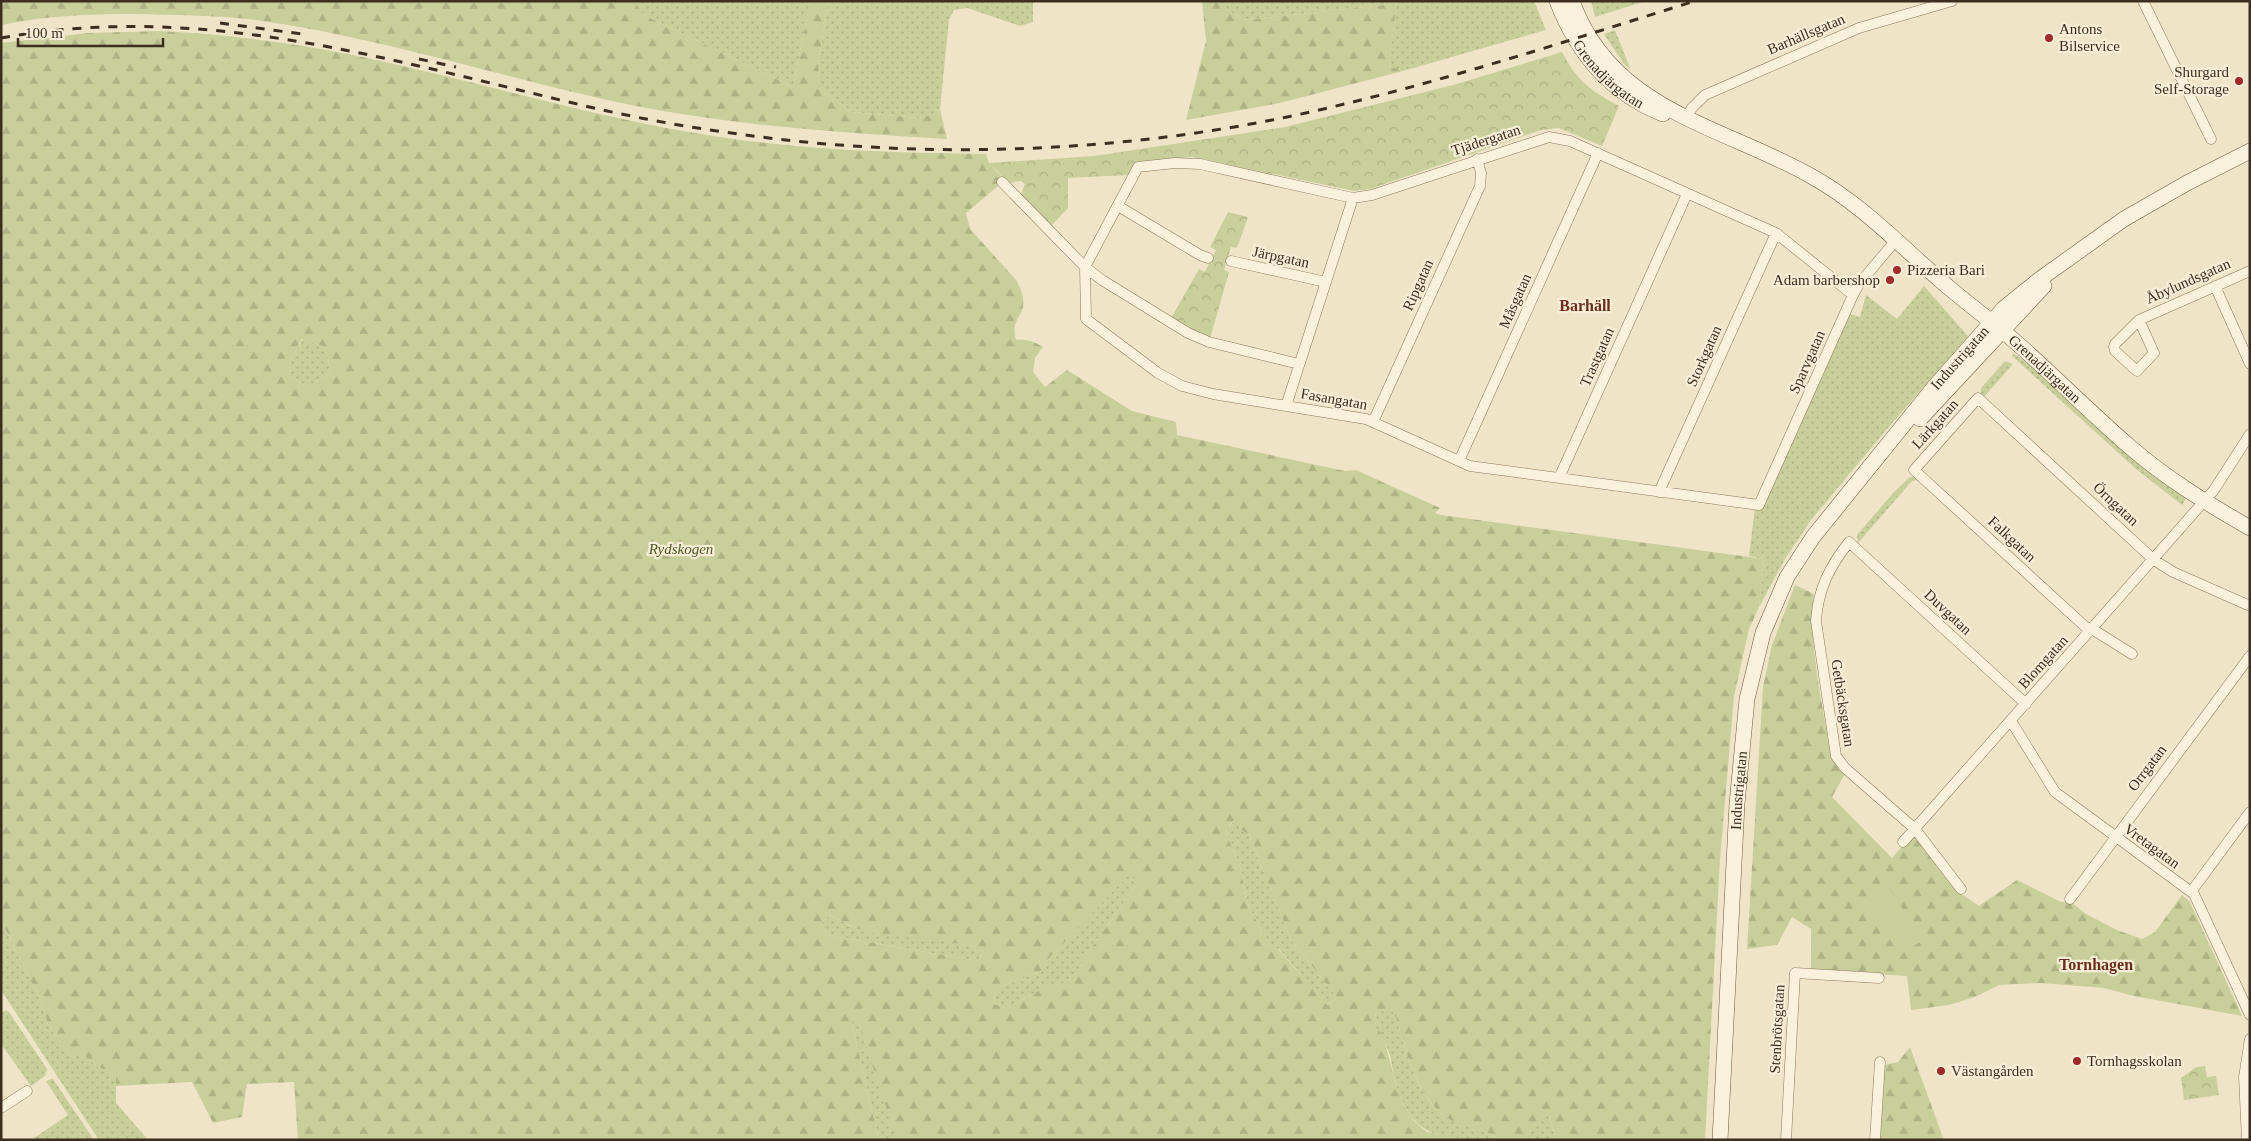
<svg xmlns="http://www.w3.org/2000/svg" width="2251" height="1141" viewBox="0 0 2251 1141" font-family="'Times New Roman',serif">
<defs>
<pattern id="grass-dots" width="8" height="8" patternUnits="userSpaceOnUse" patternTransform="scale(1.25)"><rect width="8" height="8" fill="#c9cf9b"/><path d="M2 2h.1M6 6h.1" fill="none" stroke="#aeb285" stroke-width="1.8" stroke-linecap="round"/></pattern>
<pattern id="forest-firs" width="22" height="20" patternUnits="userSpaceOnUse" patternTransform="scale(1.25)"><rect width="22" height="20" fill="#c9cf9b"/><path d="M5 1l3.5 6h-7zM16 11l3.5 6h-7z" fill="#aeb285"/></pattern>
<pattern id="park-crowns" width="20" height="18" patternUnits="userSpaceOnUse" patternTransform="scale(1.25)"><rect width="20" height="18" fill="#c9cf9b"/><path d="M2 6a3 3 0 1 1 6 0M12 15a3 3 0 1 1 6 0" fill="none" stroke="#aeb285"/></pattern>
</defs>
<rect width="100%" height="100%" fill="#f0e4c8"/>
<path fill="url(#grass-dots)" d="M 634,1 L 810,1 L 793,87 L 644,15 Z
M 829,1 L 1033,1 L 1033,22 L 1020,26 L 967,8 L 954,10 L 949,20 L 940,109 L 936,113 L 919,118 L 852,112 L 818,88 L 819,57 Z
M 1220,1 L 1386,1 L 1384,5 L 1244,20 L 1228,10 Z
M 1397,1 L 1534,1 L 1546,30 L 1403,71 L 1389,66 Z
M 1591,1 L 1646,1 L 1595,17 Z
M 1615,30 L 1630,68 L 1624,64 L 1604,34 Z
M 1924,286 L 1968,336 L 1887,429 L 1811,520 L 1785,559 L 1759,607 L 1764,559 L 1749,556 L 1755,508 L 1762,509 L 1850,314 L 1860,317 L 1866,295 L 1897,319 Z
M 303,339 L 325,347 L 331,370 L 319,381 L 306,386 L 290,376 C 288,361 295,351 303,339 Z
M 2013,353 L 2034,368 L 2143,467 L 2186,499 L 2182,505 L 2136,469 L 2012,356 Z
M 2005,361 L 2013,364 L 1984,397 L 1981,393 L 1981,388 Z
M 1914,476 L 1919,480 L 1912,481 L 1858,543 L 1857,535 L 1894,492 L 1909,478 Z
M 1235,820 L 1241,830 L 1249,835 L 1291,940 L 1336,996 L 1337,998 L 1326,1005 L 1279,949 L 1272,948 L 1249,908 L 1239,863 L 1225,831 Z
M 1129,874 L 1139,881 L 1087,954 L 1072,982 L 1046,987 L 1006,1008 L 994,1004 L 995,989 L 1041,971 L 1050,957 Z
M 830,915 L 853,927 L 944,940 L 983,949 L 979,961 L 827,935 L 821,923 Z
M 1,920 L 41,1001 L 48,1025 L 71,1057 L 83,1054 L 99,1068 L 108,1070 L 116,1078 L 116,1103 L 148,1140 L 99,1140 L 1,990 Z
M 1378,1009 L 1391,1009 C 1401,1023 1398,1031 1404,1045 C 1411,1067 1421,1095 1438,1111 C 1453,1125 1477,1129 1495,1135 L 1494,1140 C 1441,1140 1410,1138 1395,1080 C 1392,1070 1392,1059 1388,1050 C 1385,1041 1377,1032 1372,1024 Z
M 6,1010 L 9,1012 L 47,1069 L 45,1076 L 31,1086 L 1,1044 L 1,1013 Z
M 857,1017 L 897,1138 L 895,1140 L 879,1140 L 851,1019 Z
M 52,1079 L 53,1079 L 94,1140 L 31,1140 L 68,1115 L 46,1081 Z
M 1548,1114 L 1555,1136 L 1549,1140 L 1528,1140 L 1527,1131 L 1542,1116 Z"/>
<path fill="url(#forest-firs)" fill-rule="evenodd" d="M 1,1 L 634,1 L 644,15 L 793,87 L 810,1 L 829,1 L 819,57 L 818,88 L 852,112 L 919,118 L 936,113 L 940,109 L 947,139 C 829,132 710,124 594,97 C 482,71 370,36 256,20 C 215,15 172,15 131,14 C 88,14 43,16 1,25 Z
M 1202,1 L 1220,1 L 1228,10 L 1244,20 L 1384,5 L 1386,1 L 1397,1 L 1389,66 L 1403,71 L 1280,103 L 1186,120 L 1206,41 Z
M 161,31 C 224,34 286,42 348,54 C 471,79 590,117 713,136 C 804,150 895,153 986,154 L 989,163 L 1005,180 L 966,213 L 970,229 L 1017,281 C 1035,318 1008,312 1016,340 C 1027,339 1033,341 1043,347 L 1035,358 L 1033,372 L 1045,387 L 1067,370 L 1132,411 L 1176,422 L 1177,435 L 1345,471 L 1356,470 L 1440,508 L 1435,513 L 1441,515 L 1764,559 L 1759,607 L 1749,629 L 1734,696 L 1720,859 L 1705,1140 L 1549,1140 L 1555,1135 L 1548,1114 L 1542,1116 L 1528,1131 L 1528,1140 L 1494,1140 L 1495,1135 C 1476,1129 1452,1125 1438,1111 C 1421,1094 1411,1067 1404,1045 C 1398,1031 1401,1023 1391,1009 L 1378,1009 L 1372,1024 L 1383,1035 L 1395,1081 L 1403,1104 L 1414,1121 L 1427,1132 L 1461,1140 L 895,1140 L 896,1138 L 857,1017 L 851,1019 L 879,1140 L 298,1140 L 294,1082 L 247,1084 L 242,1117 L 213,1123 L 192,1082 L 116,1086 L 116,1078 L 108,1070 L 99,1068 L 83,1054 L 71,1057 L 48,1025 L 41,1001 L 1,920 L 1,43 L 88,33 ZM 302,339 L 325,347 L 331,370 L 319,381 L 306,386 L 290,376 C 288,362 295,351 302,339 ZM 1234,820 L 1241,830 L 1249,835 L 1291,940 L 1336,996 L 1337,998 L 1327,1005 L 1278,949 L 1272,948 L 1249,908 L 1239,863 L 1225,831 ZM 1129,875 L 1139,881 L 1087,954 L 1072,981 L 1046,987 L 1006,1008 L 994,1004 L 995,989 L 1041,971 L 1050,957 ZM 830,915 C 844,922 857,930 873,933 C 909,939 947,938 983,950 L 979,961 L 827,935 L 821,923 Z
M 1795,585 L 1814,594 C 1808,648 1823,704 1831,757 L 1837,766 L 1845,774 L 1832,797 L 1892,858 L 1914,833 L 1957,891 L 1979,906 L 2017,880 L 2061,902 L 2072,903 L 2086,914 L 2117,930 L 2142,939 L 2155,932 L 2182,895 L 2190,902 L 2242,1016 L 2134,996 L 2104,988 L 2041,983 L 1999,985 L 1975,997 L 1949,1005 L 1911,1010 L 1907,976 L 1811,970 L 1811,929 L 1792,917 L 1777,945 L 1747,949 L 1763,687 L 1772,645 Z
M 1910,1047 L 1944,1140 L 1879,1140 L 1884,1065 L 1898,1062 Z"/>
<path fill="url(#park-crowns)" d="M 1562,52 C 1577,81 1591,91 1619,106 L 1602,146 L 1559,128 L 1541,130 L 1370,189 L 1354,191 L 1192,157 L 1136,162 L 1128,175 L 1068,178 L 1068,208 L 1050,227 L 1020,197 L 1025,184 L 1021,181 L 1009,183 L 989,163 L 1094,156 L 1285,127 L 1453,85 Z
M 1228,212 L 1248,217 L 1237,248 L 1231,247 L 1224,270 L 1229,272 L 1210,339 L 1171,318 L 1199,269 L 1205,272 L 1216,250 L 1210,247 Z
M 2205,1066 L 2207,1077 L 2216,1076 L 2219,1095 L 2184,1100 L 2181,1078 L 2196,1067 Z"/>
<path fill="#c9cf9b" d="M 1887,885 L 1923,940 L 1900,955 L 1864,899 Z"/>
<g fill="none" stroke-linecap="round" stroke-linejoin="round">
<g stroke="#8d765c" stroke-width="11">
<path id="street" d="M 2143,1 L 2211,139
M 1686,119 L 1691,109 L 1705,95 L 1859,28 L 1952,1
M 1002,182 L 1085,267 L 1102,280 L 1188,333 L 1209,342 L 1299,364
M 1118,206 L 1200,255 L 1208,258
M 1231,261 L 1326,282
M 2215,286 L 2250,364
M 1853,295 L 1776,233 L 1570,141 L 1549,137 L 1372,195 L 1353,198 L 1200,164 L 1175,163 L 1138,167 L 1085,267 L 1086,319 L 1158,373 L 1182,386 L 1213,394 L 1366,419 L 1470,466 L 1759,505 L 1853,295 L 1859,284 L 1896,240
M 2139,320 L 2154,353 L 2137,371 L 2115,351 L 2114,347 L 2115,344 L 2139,320 L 2250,271
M 1286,406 L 1353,198
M 1373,422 L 1480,186 L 1481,173 L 1477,159
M 1459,461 L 1598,153
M 1559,478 L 1687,194
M 1659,492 L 1776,233
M 2092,629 L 2132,654
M 2090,631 L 1914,470 L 1978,398 L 2154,560 L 2173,572 L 2250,606
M 2011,721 L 2055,792 L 2194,894 L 2250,1015
M 1903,842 L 2214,490 L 2250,434
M 1961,889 L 1915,829 L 1845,768 L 1836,756 L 1816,621 C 1818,589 1830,566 1849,542 L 2026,704
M 2191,892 L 2250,812
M 2070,899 L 2250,656
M 1,1108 L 27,1091
M 1786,1140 L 1795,973 L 1879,978
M 1875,1140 L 1880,1062
M 2247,1140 L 2244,1077 L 2250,1039"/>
</g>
<g stroke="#6f573f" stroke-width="16">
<g id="secondary">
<path id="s1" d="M 1557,1 C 1577,53 1610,93 1663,114"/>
<path id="s2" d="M 1572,1 C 1611,111 1723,126 1811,176 C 1860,203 1899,244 1940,280 C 1965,302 1993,322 2018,344 C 2056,378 2092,414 2130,447 C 2167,479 2208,504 2250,528"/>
<path d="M 1920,419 L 2044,286"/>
<path id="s3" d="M 1720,1140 L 1737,804 L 1747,699 L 1763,633 L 1787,577 L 1813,537 L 1935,386 L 2004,308 L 2040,279 L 2124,219 L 2187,183 L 2250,151"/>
</g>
</g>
<use href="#street" stroke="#faf1dc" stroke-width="10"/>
<use href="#secondary" stroke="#faf1dc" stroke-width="15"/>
<path stroke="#3d2e20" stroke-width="3" stroke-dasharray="9 9" stroke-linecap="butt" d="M 220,23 L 302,34
M 1,38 C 200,2 382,58 573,103 C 646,121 721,133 795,141 C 957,158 1127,150 1287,117 C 1425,88 1560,43 1695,1
M 419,59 L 456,67"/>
</g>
<g fill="#9e2a2b" stroke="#f7eed8" stroke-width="2">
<circle cx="2049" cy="38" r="5"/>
<circle cx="2239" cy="81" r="5"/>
<circle cx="1897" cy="270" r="5"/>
<circle cx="1890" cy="280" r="5"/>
<circle cx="2077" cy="1061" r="5"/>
<circle cx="1941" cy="1071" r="5"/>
</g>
<g text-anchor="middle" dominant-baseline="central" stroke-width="4.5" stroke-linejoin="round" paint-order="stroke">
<g font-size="15" fill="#3d2e20" stroke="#f7eed8" text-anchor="start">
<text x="2059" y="29">Antons<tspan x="2059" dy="17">Bilservice</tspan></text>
<text x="2229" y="72" text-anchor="end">Shurgard<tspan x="2229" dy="17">Self-Storage</tspan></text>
<text x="1907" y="270">Pizzeria Bari</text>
<text x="1880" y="280" text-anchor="end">Adam barbershop</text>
<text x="2087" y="1061">Tornhagsskolan</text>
<text x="1951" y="1071">Västangården</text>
</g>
<g font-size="15" fill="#3d2e20" stroke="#f7eed8">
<text transform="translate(1806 34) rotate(-23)">Barhällsgatan</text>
<text stroke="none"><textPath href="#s1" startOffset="91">Grenadjärgatan</textPath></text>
<text transform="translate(1486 140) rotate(-18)">Tjädergatan</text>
<text transform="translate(1281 257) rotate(12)">Järpgatan</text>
<text transform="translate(2188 281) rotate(-24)">Åbylundsgatan</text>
<text transform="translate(1418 285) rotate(-66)">Ripgatan</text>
<text transform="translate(1515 301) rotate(-66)">Måsgatan</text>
<text transform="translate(1704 356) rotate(-66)">Storkgatan</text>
<text transform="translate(1597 357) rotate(-66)">Trastgatan</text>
<text stroke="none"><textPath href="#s3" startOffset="850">Industrigatan</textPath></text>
<text transform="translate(1807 362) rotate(-66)">Sparvgatan</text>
<text stroke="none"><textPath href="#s2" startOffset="609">Grenadjärgatan</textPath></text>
<text transform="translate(1334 399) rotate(10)">Fasangatan</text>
<text transform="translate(1935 424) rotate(-48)">Lärkgatan</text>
<text transform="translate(2116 504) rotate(43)">Örngatan</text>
<text transform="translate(2012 539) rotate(43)">Falkgatan</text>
<text transform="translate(1948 612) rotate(43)">Duvgatan</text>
<text transform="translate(2043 662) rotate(-48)">Blomgatan</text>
<text transform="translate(1843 703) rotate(81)">Getbäcksgatan</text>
<text transform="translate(2147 768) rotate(-53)">Orrgatan</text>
<text stroke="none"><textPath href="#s3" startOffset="350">Industrigatan</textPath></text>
<text transform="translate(2152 846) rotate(36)">Vretagatan</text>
<text transform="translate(1777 1029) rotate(-87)">Stenbrötsgatan</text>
</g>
<g font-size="15" font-style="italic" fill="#4d5a26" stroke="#f7eed8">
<text x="681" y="549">Rydskogen</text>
</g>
<g font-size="16" font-weight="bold" fill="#6b2e1e" stroke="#f7eed8">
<text x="1585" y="305">Barhäll</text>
<text x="2096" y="964">Tornhagen</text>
</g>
</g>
<rect width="2251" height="1141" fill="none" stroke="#3d2e20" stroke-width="5"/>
<path d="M18 38v8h145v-8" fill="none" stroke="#3d2e20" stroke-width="2.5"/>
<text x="25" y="38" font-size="15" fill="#3d2e20" stroke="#f7eed8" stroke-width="4" paint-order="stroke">100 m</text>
</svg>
